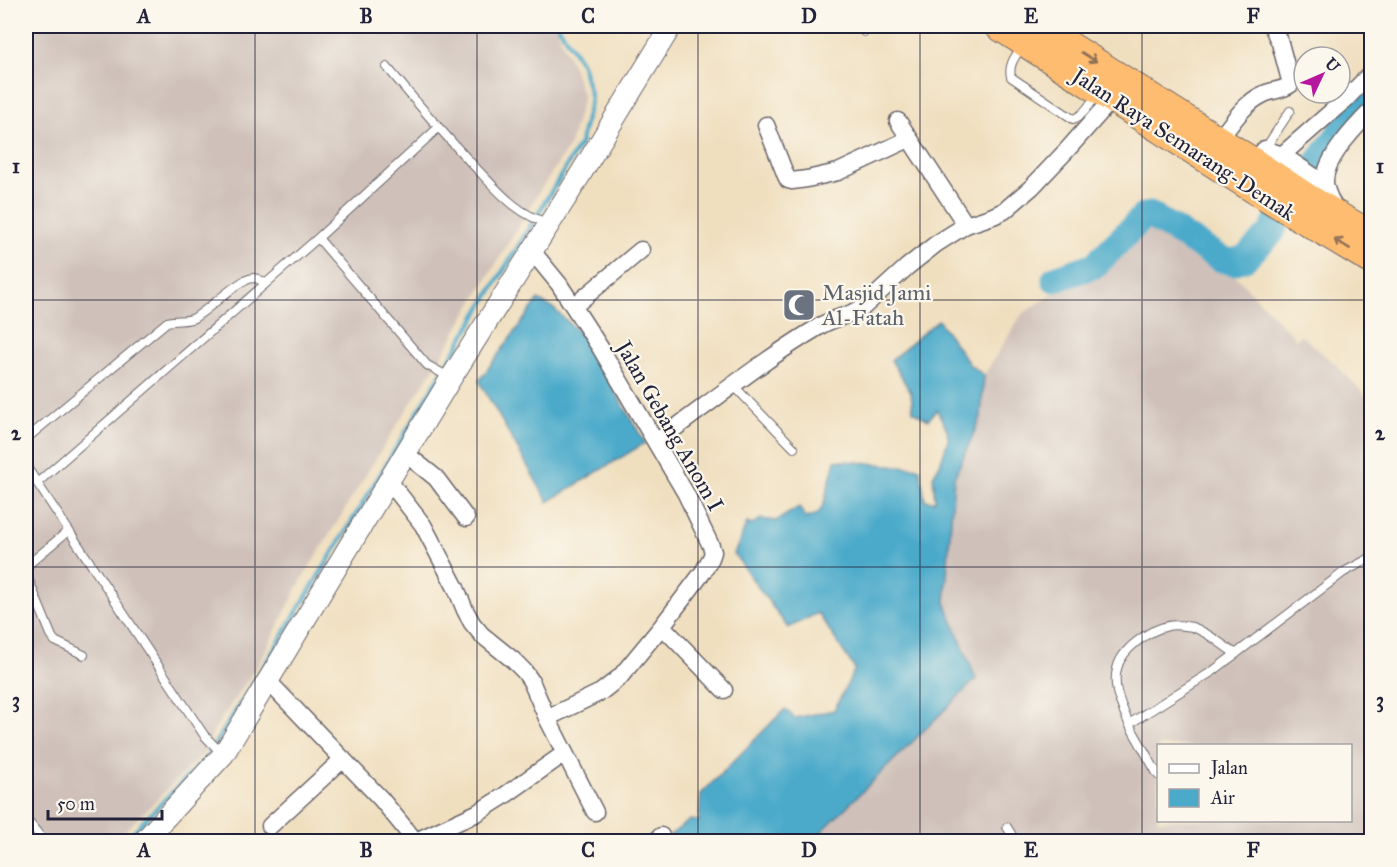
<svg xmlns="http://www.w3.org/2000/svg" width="1397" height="867" viewBox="0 0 1397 867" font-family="'IM FELL Great Primer',serif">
<rect width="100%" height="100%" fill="#fbf7ec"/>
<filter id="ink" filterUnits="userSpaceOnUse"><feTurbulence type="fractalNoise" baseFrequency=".0167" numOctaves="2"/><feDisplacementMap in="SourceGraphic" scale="12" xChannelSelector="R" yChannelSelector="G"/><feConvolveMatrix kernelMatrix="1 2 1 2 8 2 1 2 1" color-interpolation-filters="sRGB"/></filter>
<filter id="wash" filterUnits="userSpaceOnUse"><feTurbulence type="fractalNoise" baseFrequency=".008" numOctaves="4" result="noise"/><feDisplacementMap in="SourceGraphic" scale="24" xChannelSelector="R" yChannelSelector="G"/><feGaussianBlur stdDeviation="1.35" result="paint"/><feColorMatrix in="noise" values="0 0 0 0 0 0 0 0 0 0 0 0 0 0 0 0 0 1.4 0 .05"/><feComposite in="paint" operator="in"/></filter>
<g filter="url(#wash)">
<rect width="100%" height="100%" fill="#f0dfbf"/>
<path fill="#cfc1ba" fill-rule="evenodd" d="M 26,26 L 555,26 L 573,67 L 583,97 L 570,145 L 539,192 L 463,319 L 445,351 L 396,426 L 301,581 L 258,665 L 215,728 L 203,754 L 115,841 L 26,841 Z
M 1156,223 L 1171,230 L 1221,265 L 1227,267 L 1296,339 L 1301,335 L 1335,364 L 1371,401 L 1371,841 L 812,842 L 976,679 L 945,602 L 954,478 L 981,417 L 984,375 L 1022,314 L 1055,293 L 1096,279 L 1113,266 ZM 1158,746 L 1350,746 L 1350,820 L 1158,820 Z"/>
<path fill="#4baaca" stroke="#366682" stroke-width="1.5" d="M 538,300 L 553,308 L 583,336 L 645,443 L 548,502 L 479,381 Z
M 938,320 L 970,365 L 984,375 L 981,417 L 954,478 L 945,602 L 976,679 L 812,841 L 661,842 L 690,820 L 699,821 L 701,794 L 785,709 L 795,718 L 834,710 L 855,669 L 818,613 L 788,628 L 734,554 L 747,523 L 752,525 L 761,519 L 776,521 L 799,507 L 806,518 L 818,514 L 824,503 L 835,460 L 920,468 L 925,500 L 935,501 L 933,476 L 940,464 L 948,440 L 947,430 L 937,410 L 928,420 L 913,411 L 911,393 L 891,360 Z"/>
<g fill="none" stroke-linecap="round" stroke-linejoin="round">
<path stroke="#4baaca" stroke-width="4.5" d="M 123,842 L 206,758 L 274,650 L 580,144 L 591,98 L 582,64 L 558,26"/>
<path stroke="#4baaca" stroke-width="27" d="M 1055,279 L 1095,265 L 1144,216 L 1150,215 L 1221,259 L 1233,262 L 1245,258 L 1272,232 L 1278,218 L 1352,116 L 1372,97"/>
</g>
</g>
<g filter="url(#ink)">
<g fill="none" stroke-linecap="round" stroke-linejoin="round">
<g stroke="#6a6469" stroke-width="10">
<path id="service" d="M 864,32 L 870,26
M 1022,46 C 1016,56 1008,64 1011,77 L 1073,119 C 1084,116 1091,102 1098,93
M 387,67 C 415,101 443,133 473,165 C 495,187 517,216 549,223
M 1265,149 L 1290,111
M 318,238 L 427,365 L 451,378
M 734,386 L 794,448
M 26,439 L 167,322 C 177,319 186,322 194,318 C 210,309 237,280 253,278 C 258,278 261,281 266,283
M 26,466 L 204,735 L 223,755
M 37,483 L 318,238 L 438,128
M 68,531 L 30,563 L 27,568 L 27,576 L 52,637 L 55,641 L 84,655
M 1129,724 C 1122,706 1112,689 1117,669 C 1121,649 1149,630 1168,626 C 1175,624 1185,626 1192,627 C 1208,632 1222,645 1236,654
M 1158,775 L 1129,724 L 1213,671 L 1344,572 L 1372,557
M 26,819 L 45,842
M 1007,827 L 1016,842"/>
</g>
<g stroke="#6a6469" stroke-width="19">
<path id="minor" d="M 898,121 L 966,225
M 766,125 L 786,176 L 788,180 L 792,181 L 807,179 L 838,172 L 909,139
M 1219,140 C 1232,123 1244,103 1264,94 C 1273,90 1284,90 1291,84 L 1280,43 L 1272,26
M 1282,155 L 1325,184
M 1254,162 L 1265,149 L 1282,155 L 1347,98 L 1372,72
M 1337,213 C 1333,204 1325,192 1325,182 C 1324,159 1356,126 1372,110
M 532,251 L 559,284 L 601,349 L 686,494 L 711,546 L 713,552 L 711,558 L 703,572 L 662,626 L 620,677 L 601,692 L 547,718
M 574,306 L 641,250
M 656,442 C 710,403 763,360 820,326 C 833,318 849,316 862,308 L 907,267 L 936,244 L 966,225 L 993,216 L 1004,211 L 1032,187 L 1067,150 L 1113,98
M 406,454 L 436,478 L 466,518
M 389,481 L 423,525 L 456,588 L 465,610 L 472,623 L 482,635 L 513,660 L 524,671 L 531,681 L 547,718 L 595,812
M 662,626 L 724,690
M 267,680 L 381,799 L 416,842
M 270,826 L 343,759
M 156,828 L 164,842
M 414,842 L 477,813 L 504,796 L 565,753
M 655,842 L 661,836"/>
</g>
<g stroke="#6a6469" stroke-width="23">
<path id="tertiary" d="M 143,842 L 223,755 L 451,378 L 569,193 L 671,26"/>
</g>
<g stroke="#6a6469" stroke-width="29">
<path id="trunk" d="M 998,26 L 1264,196 L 1372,261
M 1039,26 L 1254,162 L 1310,199 L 1372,235"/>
</g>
<use href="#service" stroke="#fff" stroke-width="8"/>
<use href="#minor" stroke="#fff" stroke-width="16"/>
<use href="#tertiary" stroke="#fff" stroke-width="21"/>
<use href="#trunk" stroke="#fdbc70" stroke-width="27"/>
</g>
<defs><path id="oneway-shaft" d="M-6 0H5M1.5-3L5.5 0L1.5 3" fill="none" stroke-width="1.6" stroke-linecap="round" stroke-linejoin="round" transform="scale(1.5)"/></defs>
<g stroke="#906f56">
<use href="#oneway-shaft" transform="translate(1089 57) rotate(32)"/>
<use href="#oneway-shaft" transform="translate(1342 244) rotate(-149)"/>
</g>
</g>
<path fill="none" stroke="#22223b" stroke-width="1.5" stroke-opacity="0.55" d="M 255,26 L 255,842M 477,26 L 477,842M 698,26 L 698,842M 920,26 L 920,842M 1142,26 L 1142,842M 26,300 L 1372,300M 26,567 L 1372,567"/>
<defs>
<g id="mosque-square" transform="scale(1.725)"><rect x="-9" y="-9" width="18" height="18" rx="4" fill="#6b7280" stroke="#fbf7ec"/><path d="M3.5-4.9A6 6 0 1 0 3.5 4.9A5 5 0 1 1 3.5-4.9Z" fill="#fff"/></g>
</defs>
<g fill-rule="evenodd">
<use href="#mosque-square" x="799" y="305"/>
</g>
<g text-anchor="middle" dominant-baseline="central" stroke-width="4.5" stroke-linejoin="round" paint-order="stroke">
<g font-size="22" fill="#22223b" stroke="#fbf7ec">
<text transform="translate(1184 144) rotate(33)">Jalan Raya Semarang-Demak</text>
<text transform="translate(670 426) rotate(60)">Jalan Gebang Anom I</text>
</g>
<g font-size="22" fill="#5b616d" stroke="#fbf7ec" text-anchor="start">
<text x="822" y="292">Masjid Jami<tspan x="822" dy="25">Al-Fatah</tspan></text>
</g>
</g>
<rect width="1397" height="867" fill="none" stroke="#fbf7ec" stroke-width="66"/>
<rect x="1157" y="744" width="195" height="78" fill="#fbf7ec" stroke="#a4a2a5" stroke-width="1.5"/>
<rect x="1169" y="764" width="30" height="9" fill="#ffffff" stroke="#a4a2a5" stroke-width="1.5"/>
<text x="1211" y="774" font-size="18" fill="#22223b">Jalan</text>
<rect x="1169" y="789" width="30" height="18" fill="#4baaca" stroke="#a4a2a5" stroke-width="1.5"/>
<text x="1211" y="804" font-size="18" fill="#22223b">Air</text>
<g transform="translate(1322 75) rotate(46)"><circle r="28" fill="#fbf7ec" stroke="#a4a2a5" stroke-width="1.5"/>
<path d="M0-4.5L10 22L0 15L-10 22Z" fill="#b5179e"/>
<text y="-9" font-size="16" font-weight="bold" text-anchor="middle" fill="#22223b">U</text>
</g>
<path d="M48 810v9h114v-9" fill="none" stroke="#22223b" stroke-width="3"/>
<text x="57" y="810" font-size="18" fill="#22223b" stroke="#fbf7ec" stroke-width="4.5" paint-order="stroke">50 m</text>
<rect x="33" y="33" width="1331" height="801" fill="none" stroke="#22223b" stroke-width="2"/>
<g font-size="20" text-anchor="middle" font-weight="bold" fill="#22223b">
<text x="144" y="23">A</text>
<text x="366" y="23">B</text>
<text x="588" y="23">C</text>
<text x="809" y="23">D</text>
<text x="1031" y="23">E</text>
<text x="1253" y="23">F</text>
<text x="16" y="173">1</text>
<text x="1380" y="173">1</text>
<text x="16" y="440">2</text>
<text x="1380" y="440">2</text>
<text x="16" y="707">3</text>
<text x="1380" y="707">3</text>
<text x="144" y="857">A</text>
<text x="366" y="857">B</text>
<text x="588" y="857">C</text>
<text x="809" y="857">D</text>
<text x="1031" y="857">E</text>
<text x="1253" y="857">F</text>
</g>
</svg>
